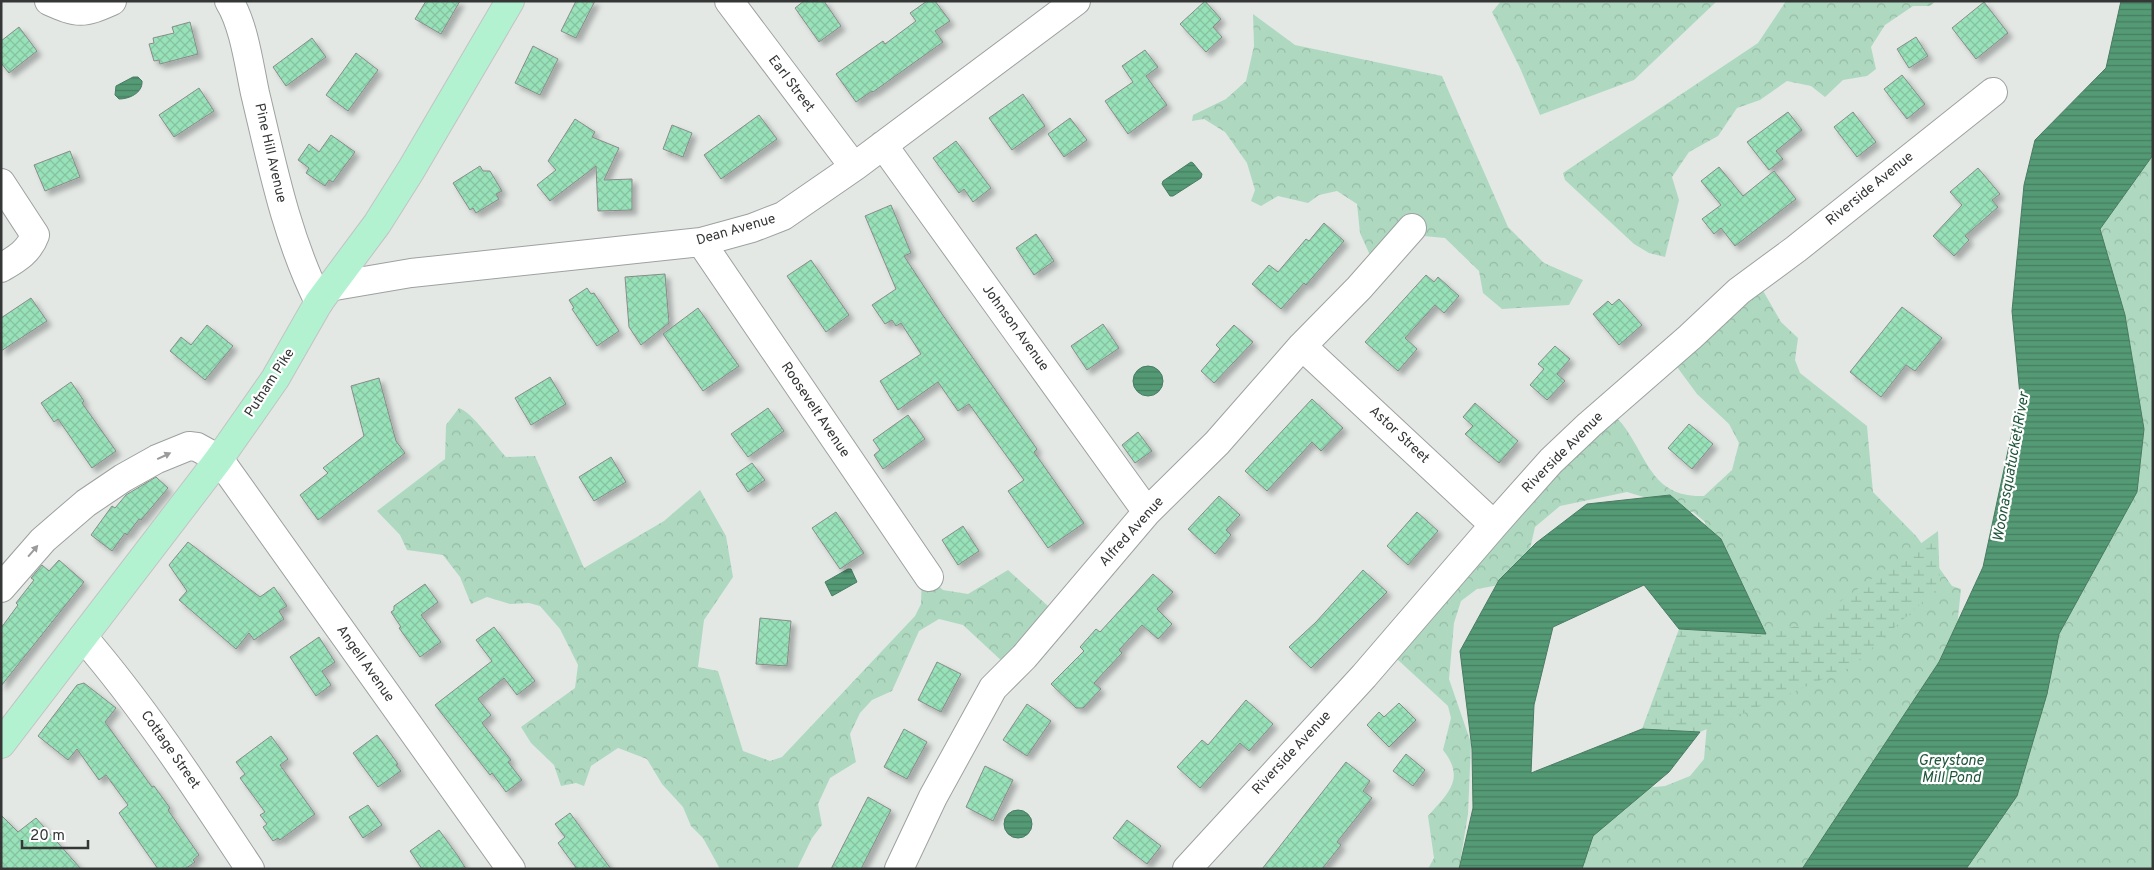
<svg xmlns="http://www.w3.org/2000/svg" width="2154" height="870" viewBox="0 0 2154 870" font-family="Overpass,sans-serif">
<defs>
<pattern id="forest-crowns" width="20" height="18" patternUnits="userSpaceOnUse" patternTransform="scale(1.25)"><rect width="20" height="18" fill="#aed9c0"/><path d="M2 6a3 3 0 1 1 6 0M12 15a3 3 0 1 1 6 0" fill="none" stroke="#96bba6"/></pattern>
<pattern id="wetland-marsh" width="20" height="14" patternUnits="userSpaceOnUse" patternTransform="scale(1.25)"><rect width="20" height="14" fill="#aed9c0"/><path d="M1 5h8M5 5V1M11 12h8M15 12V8" fill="none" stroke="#96bba6"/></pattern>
<pattern id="water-rules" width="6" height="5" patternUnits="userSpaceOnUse" patternTransform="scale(1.25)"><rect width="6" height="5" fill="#539a75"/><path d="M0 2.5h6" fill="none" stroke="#467e61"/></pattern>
<pattern id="building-cross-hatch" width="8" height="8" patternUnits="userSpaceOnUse" patternTransform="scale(1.25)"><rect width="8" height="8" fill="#98e2b9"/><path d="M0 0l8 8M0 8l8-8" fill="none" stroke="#84c2a0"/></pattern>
<filter id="shadow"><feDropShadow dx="4.5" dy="4.5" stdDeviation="2.5" flood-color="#0004"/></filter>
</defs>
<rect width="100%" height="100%" fill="#e3e8e5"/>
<path fill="url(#forest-crowns)" d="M 1501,1 L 1717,1 L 1634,80 L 1540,115 L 1520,68 L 1492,12 Z
M 1786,1 L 1936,1 L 1930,6 L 1913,6 L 1885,25 L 1871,47 L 1876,69 L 1867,76 L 1843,80 L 1825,97 L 1811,86 L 1787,81 L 1760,100 L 1737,108 L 1718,136 L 1689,152 L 1672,177 L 1679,200 L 1665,257 L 1649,253 L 1634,244 L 1565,180 L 1563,173 L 1758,43 Z
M 1253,14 L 1295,45 L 1442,76 L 1508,227 L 1544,263 L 1583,280 L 1569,305 L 1502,309 L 1483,293 L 1479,271 L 1445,238 L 1402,234 L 1374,264 L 1360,233 L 1357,204 L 1337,191 L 1319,195 L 1308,203 L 1278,196 L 1261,206 L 1251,201 L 1255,190 L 1247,163 L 1225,132 L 1204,119 L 1192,121 L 1193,115 L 1226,99 L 1246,81 L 1254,46 Z
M 2153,124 L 2153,869 L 1945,869 L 2066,271 Z
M 1754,275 L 1781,322 L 1798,338 L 1795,360 L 1800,373 L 1867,426 L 1873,492 L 1917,537 L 1952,586 L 1961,589 L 1956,636 L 1812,869 L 1554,869 L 1616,791 L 1665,786 L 1690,776 L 1704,759 L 1710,690 L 1708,564 L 1705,522 L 1693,512 L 1663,511 L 1647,498 L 1627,492 L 1560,506 L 1535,527 L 1525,571 L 1505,584 L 1477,589 L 1461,601 L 1454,623 L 1449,679 L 1471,743 L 1468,814 L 1459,869 L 1428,869 L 1434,858 L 1428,816 C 1448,793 1466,779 1443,750 L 1451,718 L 1448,706 L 1385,648 L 1602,407 C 1609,413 1618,418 1623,425 C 1648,458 1652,498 1704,496 L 1732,470 L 1739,443 L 1729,424 L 1697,394 L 1666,352 Z
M 459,408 C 473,413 495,445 506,457 L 535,456 L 584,568 L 664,521 L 700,490 L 726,536 L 733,577 L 704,620 L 698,667 L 718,671 L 743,751 L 770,761 L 782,757 L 915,616 L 921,604 L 922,572 L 943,590 L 968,594 L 1008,570 L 1048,606 L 1052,614 L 1005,664 L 963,625 L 939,619 L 919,631 L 892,691 L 872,700 L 860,713 L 850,734 L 856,762 L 830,778 L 818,804 L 822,825 L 812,838 L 797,869 L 720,869 L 703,838 L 691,826 L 683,807 L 662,784 L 647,759 L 618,748 L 591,766 L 584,786 L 576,783 L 561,786 L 554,765 L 531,743 L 521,727 L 575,688 L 578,665 L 560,629 L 540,606 L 529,603 L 510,604 L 487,597 L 471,604 L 460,577 L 443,555 L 407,550 L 400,535 L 377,511 L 445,459 L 446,425 Z"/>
<path fill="url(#wetland-marsh)" d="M 1938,531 L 1940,586 L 1851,667 L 1700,732 L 1642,729 L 1679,629 L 1766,634 L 1812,622 Z"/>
<path fill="url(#water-rules)" stroke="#4a7c62" d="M 2121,1 L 2153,1 L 2153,155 L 2100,229 L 2125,315 L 2144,429 L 2137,492 L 2059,634 L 2047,694 L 2017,796 L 1966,869 L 1802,869 L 1939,662 L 1983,567 L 2020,395 L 2012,311 L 2024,185 L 2035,140 L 2106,68 Z
M 133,77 L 138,77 L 142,81 C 143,93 129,99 119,99 L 115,95 L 116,86 Z
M 1191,162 L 1193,163 L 1202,174 L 1201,178 L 1173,196 L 1170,196 L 1162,184 L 1163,181 Z
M1133 381a15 15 0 1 1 30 0a15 15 0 1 1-30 0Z
M 1670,495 L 1721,539 L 1766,634 L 1679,629 L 1644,585 L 1553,627 L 1534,705 L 1531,773 L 1642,729 L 1700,732 L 1669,772 L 1593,836 L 1582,869 L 1459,869 L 1473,808 L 1472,749 L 1460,651 L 1499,580 L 1536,543 L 1587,504 Z
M 848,569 L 851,569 L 857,582 L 832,596 L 825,582 Z
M1004 824a14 14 0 1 1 28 0a14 14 0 1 1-28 0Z"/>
<path fill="url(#building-cross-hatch)" stroke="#888c89" filter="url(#shadow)" d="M 426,1 L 460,1 L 441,34 L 415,19 Z
M 576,1 L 595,1 L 576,38 L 561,31 Z
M 804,1 L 824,1 L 841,26 L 819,42 L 795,8 Z
M 927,1 L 935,1 L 950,21 L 935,31 L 943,42 L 873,92 L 872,91 L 856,102 L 836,74 L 883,41 L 885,44 L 916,21 L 910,13 Z
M 1205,1 L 1221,19 L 1213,27 L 1222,37 L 1206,52 L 1180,24 Z
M 1984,2 L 2008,33 L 1976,59 L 1952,28 Z
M 190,22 L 198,54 L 160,64 L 159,60 L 154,61 L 149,44 L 154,43 L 153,38 L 174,33 L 172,27 Z
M 19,27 L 37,51 L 9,73 L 1,63 L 1,41 Z
M 1916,37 L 1928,56 L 1909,68 L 1897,49 Z
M 312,38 L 326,57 L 286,86 L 273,67 Z
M 533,46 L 558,59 L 540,95 L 515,83 Z
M 1145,50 L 1158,67 L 1146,76 L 1167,105 L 1128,134 L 1105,101 L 1133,82 L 1122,66 Z
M 356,53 L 378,70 L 348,111 L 326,95 Z
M 1902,75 L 1925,104 L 1907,119 L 1884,89 Z
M 199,88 L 214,111 L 174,137 L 159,115 Z
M 1023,94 L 1045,126 L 1012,150 L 989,118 Z
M 1788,112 L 1802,130 L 1776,151 L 1783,159 L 1769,170 L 1747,142 Z
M 1853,112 L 1876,142 L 1857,157 L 1834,127 Z
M 759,115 L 777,139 L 721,179 L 704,155 Z
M 1070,118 L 1087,140 L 1064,157 L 1048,134 Z
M 575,119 L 595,132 L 592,137 L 619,148 L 604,180 L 632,179 L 632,210 L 598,211 L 596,166 L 550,201 L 537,185 L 556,170 L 548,161 Z
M 672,125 L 692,133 L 683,157 L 663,149 Z
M 331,135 L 355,152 L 333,182 L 329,180 L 325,186 L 306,173 L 309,168 L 298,160 L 309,144 L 319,152 Z
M 956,141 L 991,188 L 973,202 L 964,189 L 959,193 L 933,158 Z
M 70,151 L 80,177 L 45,191 L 34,165 Z
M 480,166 L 483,171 L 490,171 L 502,191 L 496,194 L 499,199 L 476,213 L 473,208 L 470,210 L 453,183 Z
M 1719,167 L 1743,196 L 1774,171 L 1796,199 L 1735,246 L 1721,228 L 1714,234 L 1702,219 L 1721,205 L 1701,181 Z
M 1978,168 L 2000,194 L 1992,200 L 1998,207 L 1965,236 L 1969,240 L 1954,256 L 1933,236 L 1962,205 L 1950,192 Z
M 891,205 L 911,253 L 904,256 L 942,314 L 1037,449 L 1034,452 L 1084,523 L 1048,548 L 1008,491 L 1024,480 L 969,404 L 958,411 L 938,382 L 898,410 L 880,381 L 921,354 L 901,323 L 896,326 L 892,320 L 885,324 L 872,305 L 896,289 L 865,216 Z
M 1324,223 L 1344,241 L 1306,285 L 1304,283 L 1281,309 L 1252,284 L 1269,265 L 1278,272 L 1306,239 L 1309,241 Z
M 1036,234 L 1054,261 L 1034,275 L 1016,248 Z
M 811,260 L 849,315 L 826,332 L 787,276 Z
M 665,274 L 669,323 L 641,345 L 629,327 L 625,277 Z
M 1426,275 L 1434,282 L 1438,277 L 1459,296 L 1444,313 L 1435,305 L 1405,338 L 1417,349 L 1398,371 L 1365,342 Z
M 587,288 L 591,294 L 594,293 L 619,331 L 597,346 L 572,309 L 574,308 L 569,300 Z
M 31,298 L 47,321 L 1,351 L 1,318 Z
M 1619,299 L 1642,325 L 1619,345 L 1593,314 L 1608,301 L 1612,305 Z
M 1902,307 L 1942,338 L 1915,371 L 1906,365 L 1881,397 L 1850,372 Z
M 698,308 L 739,366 L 703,391 L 663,334 Z
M 1103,324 L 1119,348 L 1087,370 L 1071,346 Z
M 207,325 L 233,346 L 205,380 L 170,351 L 181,337 L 191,345 Z
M 1234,325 L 1253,342 L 1214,383 L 1201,371 L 1220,349 L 1216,345 Z
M 1555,346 L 1570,359 L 1557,374 L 1565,381 L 1547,400 L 1530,385 L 1544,369 L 1538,364 Z
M 550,377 L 566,404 L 531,425 L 515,398 Z
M 379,378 L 396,441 L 405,453 L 318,520 L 300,495 L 328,473 L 323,468 L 364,436 L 351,386 Z
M 71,382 L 84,401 L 82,403 L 116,451 L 92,468 L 58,419 L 54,422 L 41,403 Z
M 1312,399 L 1343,428 L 1321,451 L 1312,442 L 1267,491 L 1245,471 Z
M 1475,403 L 1518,441 L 1499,463 L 1465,434 L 1473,426 L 1463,417 Z
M 768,408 L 784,431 L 748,457 L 731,434 Z
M 908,415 L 925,439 L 883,469 L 874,455 L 880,450 L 873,440 Z
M 1689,424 L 1713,444 L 1692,469 L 1668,448 Z
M 1138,432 L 1152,451 L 1135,463 L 1122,445 Z
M 611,457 L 626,482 L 594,501 L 579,477 Z
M 752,463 L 765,480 L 748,492 L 736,474 Z
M 156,477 L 168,488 L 141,520 L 139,519 L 127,535 L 125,533 L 112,551 L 91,535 L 112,506 L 115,508 L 126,495 Z
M 1219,496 L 1240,515 L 1226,530 L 1231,535 L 1215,554 L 1188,529 Z
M 836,512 L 864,553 L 840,569 L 812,528 Z
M 1417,512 L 1438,531 L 1408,565 L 1387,546 Z
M 963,526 L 979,551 L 958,565 L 942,540 Z
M 188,542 L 260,597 L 274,587 L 287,606 L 279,611 L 284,619 L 254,640 L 249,633 L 236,649 L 179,600 L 187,591 L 169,565 Z
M 59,560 L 84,582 L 1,686 L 1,628 L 18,605 L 16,603 L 34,580 L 31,578 L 42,565 L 49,571 Z
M 1363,570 L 1387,592 L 1311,668 L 1289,647 L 1316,622 Z
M 1153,574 L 1173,592 L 1157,609 L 1172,624 L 1158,639 L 1142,625 L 1119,650 L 1122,653 L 1094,683 L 1101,689 L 1083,708 L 1076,708 L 1051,684 L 1084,651 L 1080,647 L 1096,629 L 1100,632 Z
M 425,584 L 438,602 L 421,615 L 441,642 L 420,657 L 399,628 L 401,627 L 391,612 L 394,610 L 394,606 Z
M 760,618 L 791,621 L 787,666 L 756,664 Z
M 494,627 L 535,681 L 517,695 L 504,678 L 478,699 L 491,715 L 482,723 L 511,760 L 508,762 L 522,780 L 506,792 L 492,773 L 490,775 L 435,705 L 492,661 L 476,640 Z
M 319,637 L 335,662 L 322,671 L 331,685 L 316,696 L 290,657 Z
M 937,662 L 961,674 L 941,712 L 918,700 Z
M 84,683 L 116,708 L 105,722 L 152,787 L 154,786 L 170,808 L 168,810 L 199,855 L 193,860 L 195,862 L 185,869 L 158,869 L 119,813 L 128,805 L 106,775 L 99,780 L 77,749 L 68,760 L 38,736 L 77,685 Z
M 1246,700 L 1273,724 L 1249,751 L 1240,743 L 1200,788 L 1177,767 L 1202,740 L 1208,745 Z
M 1399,703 L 1416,720 L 1389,747 L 1367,725 L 1379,712 L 1384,717 Z
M 1027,704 L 1051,721 L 1027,756 L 1003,740 Z
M 904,729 L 927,742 L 907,779 L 884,767 Z
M 377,735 L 398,764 L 396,765 L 401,771 L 378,787 L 353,753 Z
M 271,736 L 288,759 L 280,765 L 315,814 L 280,840 L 278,838 L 273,841 L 263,827 L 267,824 L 260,815 L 265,812 L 240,778 L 245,774 L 236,762 Z
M 1406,754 L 1425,770 L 1413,786 L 1393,771 Z
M 1346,762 L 1370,781 L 1363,791 L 1372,798 L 1337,842 L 1341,845 L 1322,869 L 1262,869 Z
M 985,766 L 1013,780 L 993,821 L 966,807 Z
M 868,797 L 891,810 L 861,869 L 831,869 Z
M 368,805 L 382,825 L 363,838 L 349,817 Z
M 570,813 L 611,869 L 577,869 L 558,843 L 565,837 L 555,824 Z
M 1,815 L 18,832 L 36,818 L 81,869 L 1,869 Z
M 1127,820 L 1161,846 L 1147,864 L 1113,838 Z
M 439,830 L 458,856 L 466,869 L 422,869 L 410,851 Z"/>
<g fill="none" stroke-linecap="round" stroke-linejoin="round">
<g stroke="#9da19f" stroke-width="30">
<path id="minor" d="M 49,1 C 78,14 83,14 112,1
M 229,1 C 244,25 249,65 255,93 C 272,164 286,236 319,302
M 729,1 L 854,167
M 883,145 L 1147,512
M 1,183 L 35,235 C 29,252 16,259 1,268
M 701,242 L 929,577
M 329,287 L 411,273 L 701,242 L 752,228 L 783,216 L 854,167 L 1076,1
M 1302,346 L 1494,525
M 1,588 L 43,540 L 86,503 L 123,478 L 157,459 L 189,446 L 197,447 L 219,459 L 511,869
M 83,637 C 145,709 197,789 250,869
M 899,869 L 933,797 L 993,688 L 1024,657 L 1147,512 L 1217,443 L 1302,346 L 1359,288 L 1412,228
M 1187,869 L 1364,676 L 1494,525 L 1551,461 L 1589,425 L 1690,337 L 1739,291 L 1796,249 L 1993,92"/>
</g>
<g stroke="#c2c3c3" stroke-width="30">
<path id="major" d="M 1,744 L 219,459 L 275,379 L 319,302 L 377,224 L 411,170 L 510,1"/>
</g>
<use href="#minor" stroke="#fff" stroke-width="28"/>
<use href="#major" stroke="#b2f2d1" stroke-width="28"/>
</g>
<defs><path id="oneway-solid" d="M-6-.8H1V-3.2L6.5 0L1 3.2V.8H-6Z" transform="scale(1.25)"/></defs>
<g fill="#9a9b9a">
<use href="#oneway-solid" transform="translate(164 456) rotate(-25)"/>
<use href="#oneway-solid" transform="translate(33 551) rotate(-49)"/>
</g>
<g text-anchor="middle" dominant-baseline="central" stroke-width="4.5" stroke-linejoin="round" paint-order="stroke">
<g font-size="14" fill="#353736" stroke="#fff">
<text transform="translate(791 84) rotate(53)">Earl Street</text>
<text transform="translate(270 153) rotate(77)">Pine Hill Avenue</text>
<text transform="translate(1870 189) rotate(-39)">Riverside Avenue</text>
<text transform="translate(736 230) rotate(-16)">Dean Avenue</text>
<text transform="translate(1015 328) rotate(54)">Johnson Avenue</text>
<text transform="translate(270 383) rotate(-57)">Putnam Pike</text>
<text transform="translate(815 410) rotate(56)">Roosevelt Avenue</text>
<text transform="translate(1399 435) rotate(43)">Astor Street</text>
<text transform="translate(1563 453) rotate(-45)">Riverside Avenue</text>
<text transform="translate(1132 532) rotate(-48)">Alfred Avenue</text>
<text transform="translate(365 664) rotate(55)">Angell Avenue</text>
<text transform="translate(170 750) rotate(55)">Cottage Street</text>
<text transform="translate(1292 753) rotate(-47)">Riverside Avenue</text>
</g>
<g font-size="15" font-style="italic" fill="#1f563b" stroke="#fff">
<text transform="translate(2012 467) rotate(-80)">Woonasquatucket River</text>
<text x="1951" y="761">Greystone<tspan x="1951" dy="17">Mill Pond</tspan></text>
</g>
</g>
<rect width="2154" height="870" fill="none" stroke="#353736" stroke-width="5"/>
<path d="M22 840v8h66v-8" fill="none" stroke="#353736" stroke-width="2.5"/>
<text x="30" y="840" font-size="15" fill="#353736" stroke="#ffffff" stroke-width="4" paint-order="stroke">20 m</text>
</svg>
